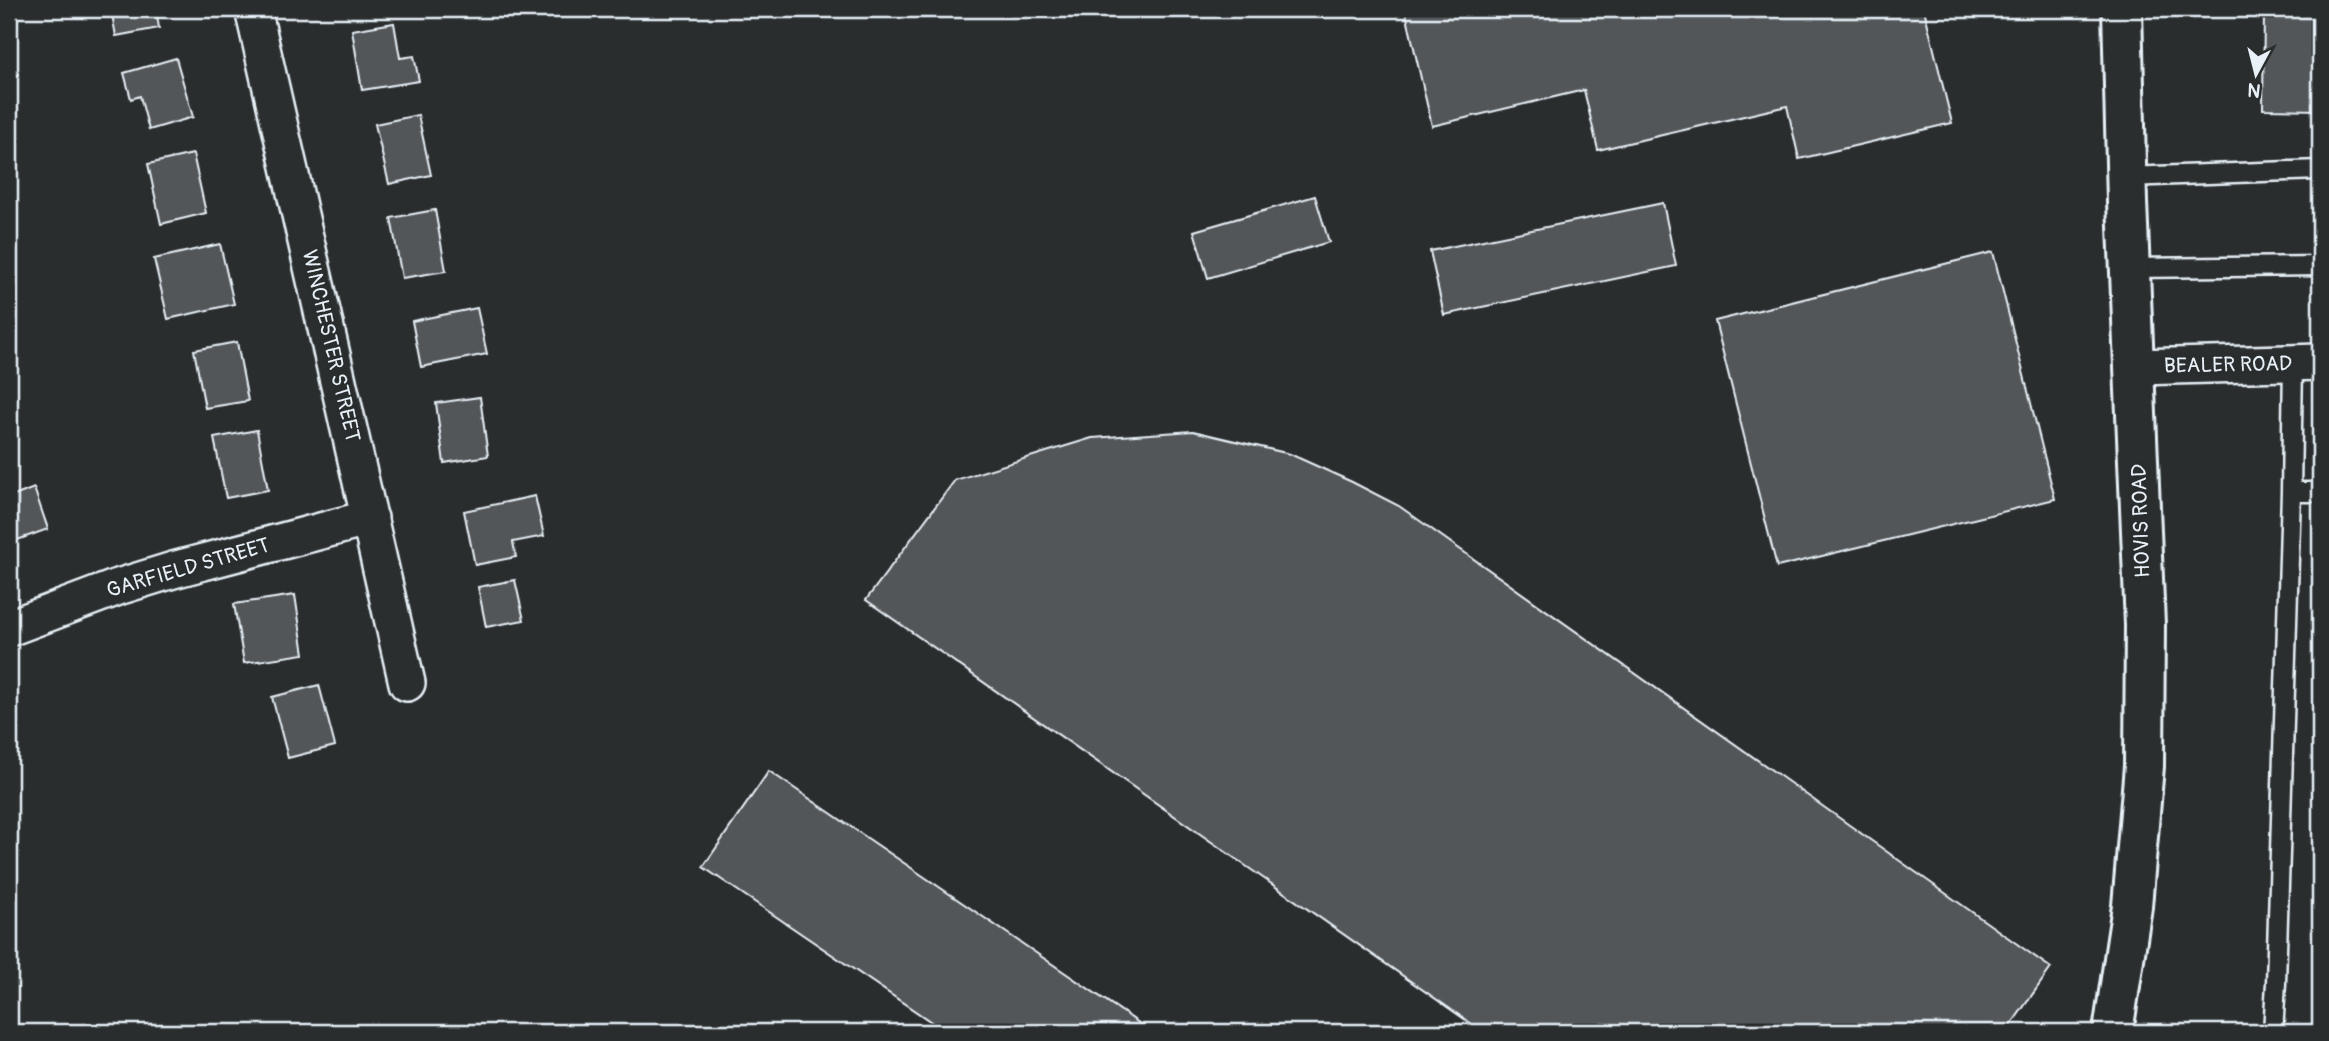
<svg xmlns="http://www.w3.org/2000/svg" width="2329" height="1041" viewBox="0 0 2329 1041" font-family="Pangolin,sans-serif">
<rect width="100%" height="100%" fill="#2a2d2e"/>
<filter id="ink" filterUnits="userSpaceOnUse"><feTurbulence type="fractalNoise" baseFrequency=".0143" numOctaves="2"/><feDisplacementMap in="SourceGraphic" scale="14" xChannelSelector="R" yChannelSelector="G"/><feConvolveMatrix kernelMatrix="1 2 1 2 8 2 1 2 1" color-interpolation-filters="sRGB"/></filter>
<g filter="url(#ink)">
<path fill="#535759" stroke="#e8f1f8" stroke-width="2" d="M 111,9 L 156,9 L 159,28 L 116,36 Z
M 1405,9 L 1924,9 L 1952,123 L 1799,159 L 1787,106 L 1598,150 L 1584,90 L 1432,126 Z
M 2264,9 L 2320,9 L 2320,110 L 2263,109 Z
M 394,23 L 400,58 L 414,56 L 419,81 L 362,90 L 352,30 Z
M 176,58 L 193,117 L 149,130 L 140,96 L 131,99 L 124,73 Z
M 418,115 L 431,175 L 389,184 L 375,124 Z
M 193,154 L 206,213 L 161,224 L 148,164 Z
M 1315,196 L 1329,242 L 1208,278 L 1194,231 Z
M 1663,203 L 1676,266 L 1444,315 L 1430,251 Z
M 435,210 L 446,271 L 402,278 L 391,218 Z
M 220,244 L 234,304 L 168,319 L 154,259 Z
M 1993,252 L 2055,499 L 1777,567 L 1715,321 Z
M 477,308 L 487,354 L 421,367 L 412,321 Z
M 237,342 L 248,401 L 205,408 L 194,350 Z
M 480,397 L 488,456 L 444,463 L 436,403 Z
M 257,430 L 268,490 L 226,498 L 214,438 Z
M 1193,431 L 1290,454 L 1352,482 L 1399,506 L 2051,968 L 2006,1032 L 1483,1032 L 866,600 L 955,480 L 1092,438 Z
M 34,488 L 48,529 L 9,543 L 9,498 Z
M 535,496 L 544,536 L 513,542 L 516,557 L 475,565 L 464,511 Z
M 515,580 L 524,620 L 486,627 L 478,587 Z
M 295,595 L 304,654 L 244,663 L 234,604 Z
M 319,685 L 335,746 L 288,758 L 272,697 Z
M 769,771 L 1152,1032 L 946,1032 L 703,867 Z"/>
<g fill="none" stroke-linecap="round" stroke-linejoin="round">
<g stroke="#e8f1f8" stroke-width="23">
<path id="lane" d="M 2126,177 L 2320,170
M 2130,268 L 2320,266
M 2293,363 L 2291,492 L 2320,492
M 2273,1032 L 2276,983 L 2291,492"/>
</g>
<g stroke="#e8f1f8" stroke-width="40">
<path id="street" d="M 253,9 L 407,683
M 2135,367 L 2320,362
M 9,628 L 118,587 L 173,570 L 370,518"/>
</g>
<g stroke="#e8f1f8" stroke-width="44">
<path id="secondary" d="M 2113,1032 L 2132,906 L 2144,766 L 2145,625 L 2127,202 L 2122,9"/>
</g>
<use href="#lane" stroke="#2a2d2e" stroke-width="18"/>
<use href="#street" stroke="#2a2d2e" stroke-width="35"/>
<use href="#secondary" stroke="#2a2d2e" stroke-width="38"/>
<g stroke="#e8f1f8" stroke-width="8">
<path id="rail" d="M 9,1024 L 20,1032"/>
</g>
<use href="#rail" stroke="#2a2d2e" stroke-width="5" stroke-dasharray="16" stroke-linecap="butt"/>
</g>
</g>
<g text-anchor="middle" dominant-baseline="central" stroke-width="7" stroke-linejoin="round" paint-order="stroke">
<g font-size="21" fill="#e8f1f8" stroke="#2a2d2e">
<text transform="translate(331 346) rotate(77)">WINCHESTER STREET</text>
<text transform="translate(2228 365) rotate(-1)">BEALER ROAD</text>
<text transform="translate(2141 521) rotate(-92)">HOVIS ROAD</text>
<text transform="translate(188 568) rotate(-16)">GARFIELD STREET</text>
</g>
</g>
<rect width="2329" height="1041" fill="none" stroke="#2a2d2e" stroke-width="35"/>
<rect x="18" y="18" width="2294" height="1006" fill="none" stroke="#e8f1f8" stroke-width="2.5" filter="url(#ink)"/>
<g transform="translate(2256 74) rotate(187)" stroke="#2a2d2e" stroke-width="5" paint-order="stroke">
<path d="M0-5L12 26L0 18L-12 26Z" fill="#e8f1f8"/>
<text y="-10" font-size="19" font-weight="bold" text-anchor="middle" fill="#e8f1f8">N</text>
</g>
</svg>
